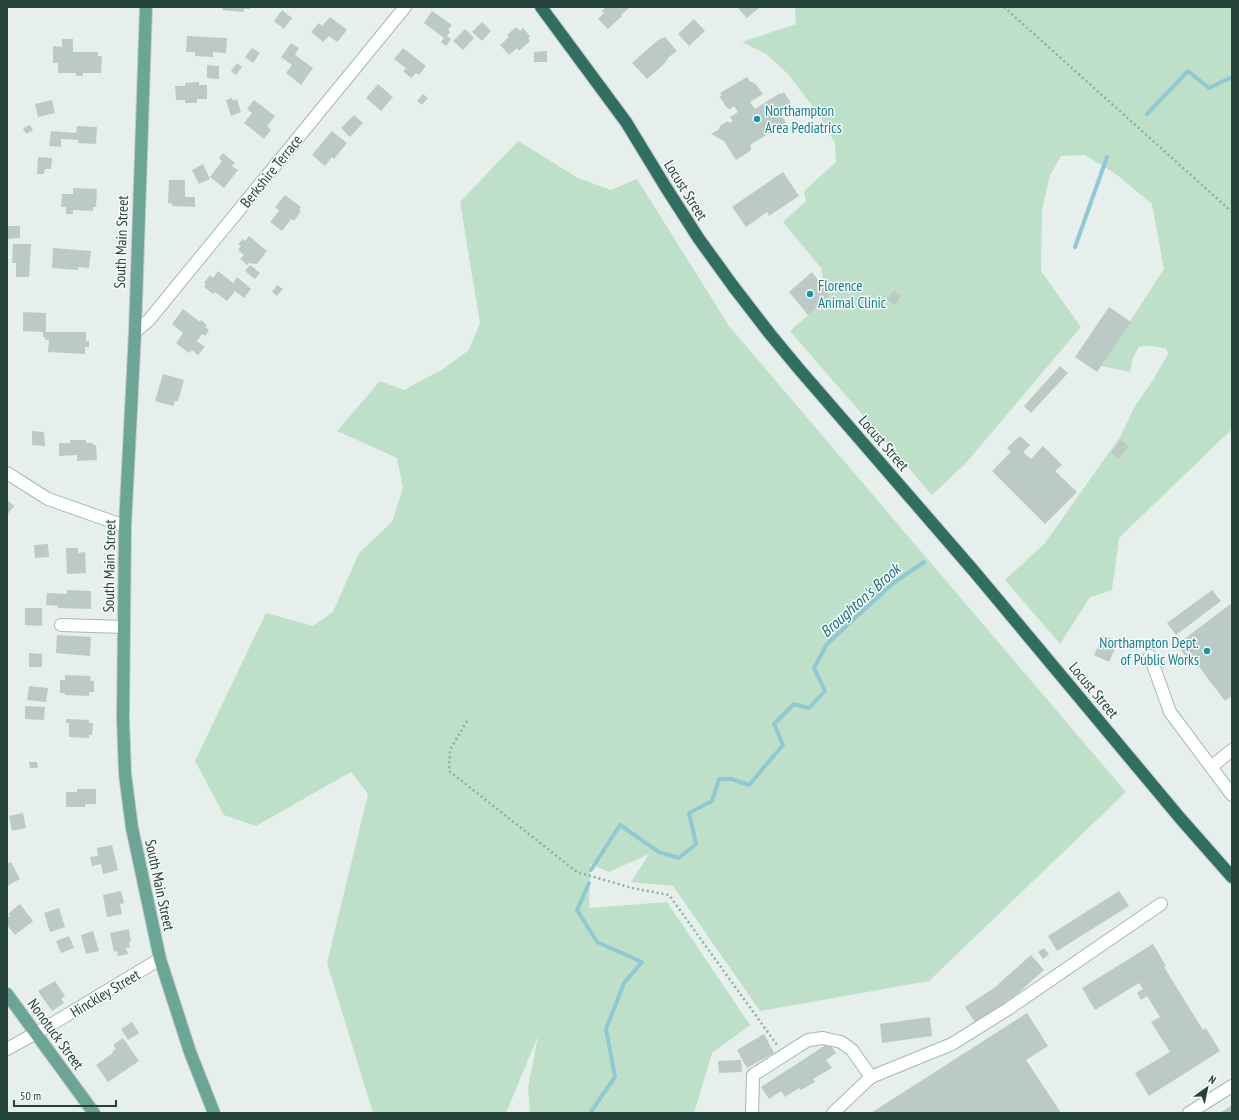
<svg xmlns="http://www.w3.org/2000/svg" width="1239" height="1120" viewBox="0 0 1239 1120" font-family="'PT Sans Narrow',sans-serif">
<rect width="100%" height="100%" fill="#e6efeb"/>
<path fill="#bfe0c8" d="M 795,7 L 1232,7 L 1232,429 L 1119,538 L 1112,590 L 1090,597 L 1060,644 L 1005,580 L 1045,543 L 1120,437 L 1135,406 L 1153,380 L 1168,354 L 1166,349 C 1157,346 1149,345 1139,347 C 1136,352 1134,355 1132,361 C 1131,365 1132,367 1130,372 L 1101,366 L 1164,269 L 1152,204 L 1117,175 L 1085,155 L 1061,156 L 1050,175 L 1042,210 L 1041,271 L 1081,327 L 966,463 L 932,495 L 790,331 L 830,296 L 825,289 L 821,268 L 783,222 L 806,201 L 804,191 L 836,162 L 835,143 L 819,115 L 788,74 L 766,54 L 742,42 L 796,24 Z
M 518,141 L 578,178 L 611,190 L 637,179 L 729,326 L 1126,792 L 929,981 L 760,1011 L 673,886 L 631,882 L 649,854 L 609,872 L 590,864 L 589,908 L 667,902 L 750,1025 L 712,1053 L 694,1113 L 530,1113 L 528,1088 L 538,1036 L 506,1113 L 373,1113 L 327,963 L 368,794 L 351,772 L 256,826 L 224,815 L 195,761 L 266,613 L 313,626 L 333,612 L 359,553 L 392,522 L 403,488 L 397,458 L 337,431 L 380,381 L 404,390 L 443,369 L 469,350 L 480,323 L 460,202 Z"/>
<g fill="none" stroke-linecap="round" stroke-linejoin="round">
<path stroke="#8ec9d4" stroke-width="4" d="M 1147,114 L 1188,71 L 1209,88 L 1232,77
M 1075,247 L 1107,157
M 591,870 L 620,825 L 659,852 L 679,858 L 696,844 L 689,813 L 712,801 L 719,779 L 731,779 L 749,785 L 783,745 L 774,724 L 794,704 L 809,708 L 825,691 L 814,668 L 827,644 L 892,584 L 924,562
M 589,883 L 577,910 L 597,942 L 642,962 L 624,983 L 606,1029 L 615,1077 L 590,1113"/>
</g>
<path fill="#bbcac4" d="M 223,7 L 250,7 L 250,9 L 244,9 L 244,12 L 222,10 Z
M 606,7 L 630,7 L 621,15 L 622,16 L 608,29 L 598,19 L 604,13 L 602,11 Z
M 737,7 L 760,7 L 747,18 Z
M 282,10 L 292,18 L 284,29 L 274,21 Z
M 432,11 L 452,25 L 448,30 L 450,32 L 447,36 L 451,39 L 446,46 L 441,42 L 444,38 L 424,23 Z
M 330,17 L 347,30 L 337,42 L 329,36 L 323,42 L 311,32 L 319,23 L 322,26 Z
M 694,19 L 705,31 L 689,46 L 678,34 Z
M 482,22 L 491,31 L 482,41 L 472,32 Z
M 516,27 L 520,31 L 523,28 L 530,36 L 528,38 L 530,41 L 519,51 L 517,48 L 509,55 L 500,45 L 509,37 L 507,35 Z
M 465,29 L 474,38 L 463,50 L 453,41 Z
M 187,36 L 227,38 L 226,53 L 213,52 L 213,57 L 195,56 L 195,52 L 186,52 Z
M 665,37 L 677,51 L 669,57 L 664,64 L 647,79 L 632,63 L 658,40 Z
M 62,39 L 73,39 L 73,52 L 98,52 L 98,56 L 102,56 L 101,73 L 83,73 L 83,76 L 76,76 L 76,73 L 58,73 L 58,63 L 53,63 L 53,46 L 62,47 Z
M 291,43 L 299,48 L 295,55 L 313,68 L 301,85 L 286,73 L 292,65 L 281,57 Z
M 252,48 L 260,53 L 253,63 L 245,57 Z
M 403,48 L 426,66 L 419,75 L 416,73 L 411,78 L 403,71 L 406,68 L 394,59 Z
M 547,51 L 547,62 L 534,62 L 534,52 Z
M 237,63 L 242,67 L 236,75 L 231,71 Z
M 207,65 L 219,66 L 219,79 L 207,78 Z
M 747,77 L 750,82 L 752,81 L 754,84 L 755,83 L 763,94 L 750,102 L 755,109 L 780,93 L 781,94 L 784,92 L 794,108 L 782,115 L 786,123 L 750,145 L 751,149 L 750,151 L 736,160 L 724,141 L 711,134 L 718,130 L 721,125 L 728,121 L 729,123 L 733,121 L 730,117 L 738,112 L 734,106 L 730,109 L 727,108 L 719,96 L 722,96 L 720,93 Z
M 199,82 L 199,85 L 207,85 L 207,99 L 197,99 L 197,103 L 185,103 L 185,100 L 176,100 L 175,86 L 185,86 L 185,83 Z
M 378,84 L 393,97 L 381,111 L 366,98 Z
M 423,94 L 428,98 L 422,105 L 417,101 Z
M 232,98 L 233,101 L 237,99 L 241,112 L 231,116 L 226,100 Z
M 52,100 L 55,113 L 38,117 L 35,104 Z
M 254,100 L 275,116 L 267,126 L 271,130 L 264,139 L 244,123 L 252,113 L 247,109 Z
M 354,115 L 363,123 L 350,137 L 341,128 Z
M 30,125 L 33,130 L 26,134 L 23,128 Z
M 77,126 L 97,127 L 96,144 L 78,143 L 78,140 L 61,139 L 61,147 L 49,146 L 51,131 L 76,133 Z
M 332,131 L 347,143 L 334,159 L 332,157 L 325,166 L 312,155 Z
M 223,153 L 235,163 L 232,166 L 238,170 L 224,188 L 210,177 L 222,161 L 219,158 Z
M 38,157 L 52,158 L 51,169 L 45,169 L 44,174 L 37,174 Z
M 203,164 L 210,179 L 199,184 L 192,170 Z
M 783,172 L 799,196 L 769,216 L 767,212 L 746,227 L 732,207 Z
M 169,180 L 185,180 L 185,197 L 195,197 L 195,207 L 172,206 L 172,204 L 168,203 Z
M 73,188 L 97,189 L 96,207 L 93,207 L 93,211 L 73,210 L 73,214 L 66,214 L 66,207 L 61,207 L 62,194 L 73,194 Z
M 285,195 L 301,207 L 299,209 L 301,211 L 294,221 L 291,219 L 282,231 L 270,222 L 279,211 L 275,207 Z
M 7,226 L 20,226 L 20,238 L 7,239 Z
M 249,236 L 267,251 L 257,264 L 249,263 L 247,265 L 240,259 L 244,255 L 238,250 L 241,246 L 238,244 L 243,239 L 245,241 Z
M 13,244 L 31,244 L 29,277 L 16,277 L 16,263 L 12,263 Z
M 53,248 L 91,251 L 89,268 L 78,267 L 78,270 L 52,268 Z
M 250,265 L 260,273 L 255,279 L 245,271 Z
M 218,271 L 233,283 L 237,277 L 251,289 L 244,298 L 235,291 L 227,301 L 215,292 L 213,294 L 204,287 L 206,284 L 204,283 L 210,275 L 213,278 Z
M 812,272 L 830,296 L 808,315 L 789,292 Z
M 277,285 L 283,289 L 277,296 L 272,292 Z
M 894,290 L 901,296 L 895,305 L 887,299 Z
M 1109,307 L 1131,322 L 1097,372 L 1075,357 Z
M 183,309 L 200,322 L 201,320 L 207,325 L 205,327 L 209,330 L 205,336 L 202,334 L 197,341 L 205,347 L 198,355 L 192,350 L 189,353 L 176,343 L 183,333 L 172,324 Z
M 23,312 L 46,313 L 46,332 L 86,332 L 86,341 L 89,341 L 89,347 L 85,347 L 85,354 L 48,352 L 49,340 L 45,340 L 45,337 L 43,337 L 43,332 L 23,331 Z
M 1060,366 L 1068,373 L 1031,413 L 1024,406 Z
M 163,374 L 184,380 L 178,401 L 175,401 L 173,406 L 155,401 Z
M 32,431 L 44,432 L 45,446 L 32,445 Z
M 1020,436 L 1030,445 L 1023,452 L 1031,459 L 1043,446 L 1062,465 L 1055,471 L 1077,492 L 1045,524 L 992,471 L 1011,452 L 1007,448 Z
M 70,440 L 86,440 L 86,443 L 93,443 L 93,445 L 96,445 L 97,460 L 77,461 L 77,455 L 59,456 L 59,443 L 70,443 Z
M 1120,440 L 1129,446 L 1119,459 L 1111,453 Z
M 7,500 L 14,506 L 7,515 Z
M 48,544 L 49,557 L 35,558 L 34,545 Z
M 66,548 L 78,548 L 78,553 L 85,552 L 86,573 L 67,574 Z
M 67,590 L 91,591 L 91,609 L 58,608 L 58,606 L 46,605 L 47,593 L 67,594 Z
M 1212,590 L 1221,601 L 1176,635 L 1167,623 Z
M 1232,603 L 1232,696 L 1225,701 L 1190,655 L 1187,658 L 1179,647 L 1182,644 L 1180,643 L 1184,639 Z
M 25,608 L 42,608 L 42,626 L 25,625 Z
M 57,635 L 91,637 L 90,656 L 56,653 Z
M 1104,635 L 1118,642 L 1109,662 L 1094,655 Z
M 29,653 L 42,654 L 42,667 L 29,667 Z
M 65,675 L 90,676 L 91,681 L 94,681 L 94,692 L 89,692 L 89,696 L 65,695 L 65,693 L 60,693 L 60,680 L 65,680 Z
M 29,686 L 48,688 L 46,702 L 27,700 Z
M 25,706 L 45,707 L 44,720 L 25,719 Z
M 66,719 L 89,720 L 89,723 L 93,723 L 92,735 L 89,735 L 89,738 L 69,737 L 69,723 L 66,723 Z
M 29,762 L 37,762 L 38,768 L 30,768 Z
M 77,789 L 96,789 L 96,804 L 85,804 L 85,807 L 66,807 L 66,792 L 77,792 Z
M 23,813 L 26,828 L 12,831 L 9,816 Z
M 112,845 L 118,870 L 103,874 L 101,864 L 92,866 L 90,857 L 98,856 L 97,848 Z
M 11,862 L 20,879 L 7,886 L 7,864 Z
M 121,891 L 124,903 L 120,904 L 122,914 L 107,917 L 103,895 Z
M 1119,891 L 1129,906 L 1057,951 L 1048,936 Z
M 20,904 L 33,921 L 15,935 L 7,925 L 7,918 L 10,916 L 8,914 Z
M 59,908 L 65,927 L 50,932 L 44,913 Z
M 129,929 L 131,942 L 129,942 L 130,947 L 126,948 L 128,954 L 118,956 L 117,951 L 114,952 L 110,933 Z
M 93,931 L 99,951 L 86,954 L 81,935 Z
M 69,936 L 74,948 L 61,953 L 56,941 Z
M 1153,944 L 1166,966 L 1164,967 L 1203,1030 L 1206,1028 L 1220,1051 L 1149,1096 L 1135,1073 L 1170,1052 L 1151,1022 L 1160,1017 L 1147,996 L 1141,1000 L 1137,993 L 1143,989 L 1139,983 L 1095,1010 L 1082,988 Z
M 1044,948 L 1049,954 L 1043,959 L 1038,952 Z
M 1031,955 L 1044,970 L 1006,1004 L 976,1024 L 965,1007 L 994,988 Z
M 55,981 L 65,996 L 61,999 L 64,1003 L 52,1011 L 38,991 Z
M 1027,1013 L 1048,1046 L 1026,1060 L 1061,1113 L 871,1113 Z
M 930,1017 L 932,1036 L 882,1043 L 880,1024 Z
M 132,1022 L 139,1033 L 128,1040 L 121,1029 Z
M 764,1034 L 774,1053 L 747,1068 L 737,1050 Z
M 123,1038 L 139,1061 L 108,1082 L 96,1065 L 113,1053 L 112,1052 L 116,1049 L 113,1045 Z
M 829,1043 L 836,1053 L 826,1060 L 832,1068 L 813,1079 L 815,1082 L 801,1090 L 799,1088 L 785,1097 L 781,1091 L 769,1099 L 761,1087 Z
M 741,1060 L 742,1072 L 719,1073 L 718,1061 Z
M 1232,1105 L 1232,1113 L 1220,1113 Z"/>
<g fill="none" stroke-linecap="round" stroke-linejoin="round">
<g stroke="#a8b8b2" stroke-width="14">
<path id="minor" d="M 135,332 L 149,320 L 405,7
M 7,473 L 48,499 L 125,526
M 61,625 L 124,627
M 1150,656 L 1170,712 L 1232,795
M 1211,767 L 1232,750
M 7,1049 L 47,1027 L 160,959
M 752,1113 L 753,1075 L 808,1040 L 823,1038 L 841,1042 L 852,1050 L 871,1077
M 833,1113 L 871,1077 L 952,1044 L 1008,1009 L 1161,904
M 1189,1113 L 1232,1086"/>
</g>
<g stroke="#c2cac8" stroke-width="14">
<path id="major" d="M 146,7 L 135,332 L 125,526 L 123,719 L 125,774 L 132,828 L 160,959 L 190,1052 L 214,1113
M 7,994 L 94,1113"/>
</g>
<g stroke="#c2cac8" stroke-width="14">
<path id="highway" d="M 541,7 L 626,122 L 665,186 L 699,239 L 733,286 L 770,334 L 799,369 L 973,570 L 1180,818 L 1232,877"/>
</g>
<path stroke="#86b3a5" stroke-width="2.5" stroke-dasharray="2 3" stroke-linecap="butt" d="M 1004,7 L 1232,212
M 467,721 L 450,750 L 449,771 L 577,872 L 632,888 L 669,895 L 777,1045"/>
<use href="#minor" stroke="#fff" stroke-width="12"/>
<use href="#major" stroke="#6aa596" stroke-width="12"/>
<use href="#highway" stroke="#2f6f62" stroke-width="12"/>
</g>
<g fill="#0f9aa8" stroke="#f7fbf9" stroke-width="1.5">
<circle cx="757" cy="119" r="4"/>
<circle cx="810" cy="294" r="4"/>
<circle cx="1207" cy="651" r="4"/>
</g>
<g text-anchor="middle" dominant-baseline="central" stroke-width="3" stroke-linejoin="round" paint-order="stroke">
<g font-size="15" fill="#0d838f" stroke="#f7fbf9" text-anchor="start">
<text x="765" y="110">Northampton<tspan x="765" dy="17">Area Pediatrics</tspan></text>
<text x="818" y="285">Florence<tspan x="818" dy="17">Animal Clinic</tspan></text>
<text x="1199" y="642" text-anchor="end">Northampton Dept.<tspan x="1199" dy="17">of Public Works</tspan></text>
</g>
<g font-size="15" fill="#24423a" stroke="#f7fbf9">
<text transform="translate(271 171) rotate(-51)">Berkshire Terrace</text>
<text transform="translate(686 190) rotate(58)">Locust Street</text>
<text transform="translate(121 242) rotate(-88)">South Main Street</text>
<text transform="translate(884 443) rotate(49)">Locust Street</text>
<text transform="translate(109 566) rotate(-89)">South Main Street</text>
<text transform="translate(1094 690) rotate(50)">Locust Street</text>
<text transform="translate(160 885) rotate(78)">South Main Street</text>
<text transform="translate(105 993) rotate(-31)">Hinckley Street</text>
<text transform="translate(56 1034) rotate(54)">Nonotuck Street</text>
</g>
<g font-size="16" font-style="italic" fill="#1c6f80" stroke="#f7fbf9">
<text transform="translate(860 600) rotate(-42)">Broughton's Brook</text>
</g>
</g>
<rect width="1239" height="1120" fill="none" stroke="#24423a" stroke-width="16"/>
<g transform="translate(1207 1088) rotate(33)" stroke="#f7fbf9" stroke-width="3" paint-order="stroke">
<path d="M0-3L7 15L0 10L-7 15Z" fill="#24423a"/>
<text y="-6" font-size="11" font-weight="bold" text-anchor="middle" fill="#24423a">N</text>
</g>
<path d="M14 1100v6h102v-6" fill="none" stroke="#24423a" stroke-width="2"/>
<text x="20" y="1100" font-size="12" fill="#24423a" stroke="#f7fbf9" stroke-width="3" paint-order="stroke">50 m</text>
</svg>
